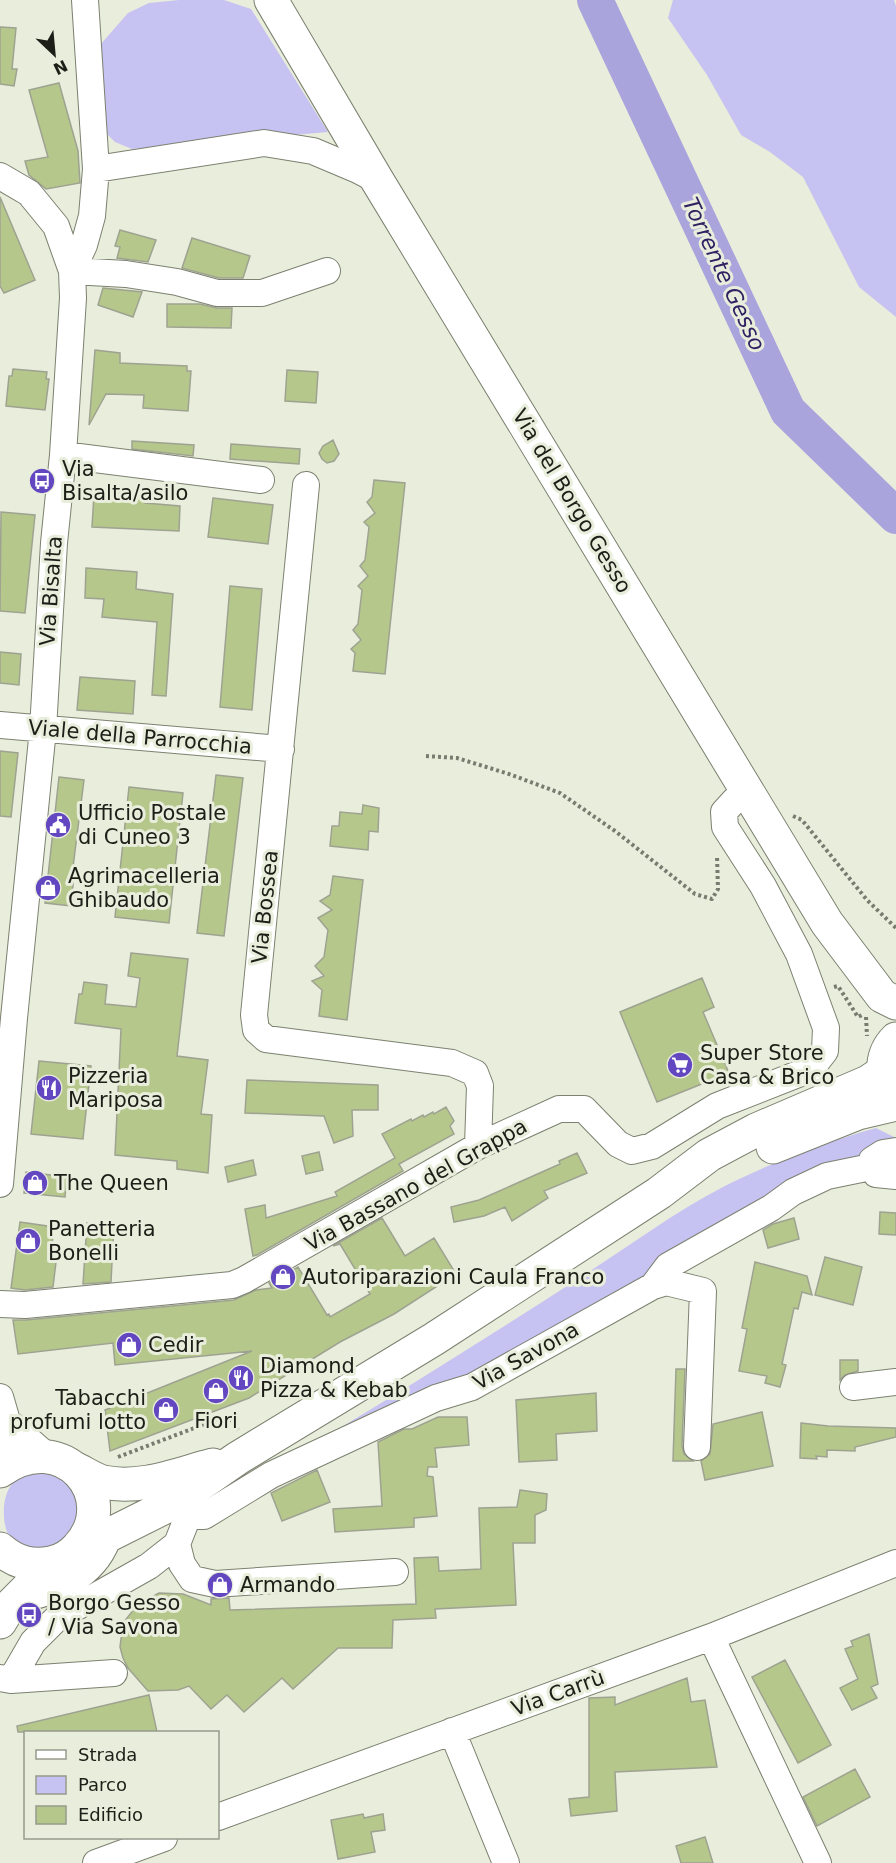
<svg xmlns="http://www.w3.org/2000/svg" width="896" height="1863" viewBox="0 0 896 1863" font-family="'DejaVu Sans',sans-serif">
<rect width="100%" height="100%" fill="#e8eedb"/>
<path fill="#c6c2f1" d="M 179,0 L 224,0 L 251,9 L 328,132 L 132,149 L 115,142 L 107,134 L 100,45 L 128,13 L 149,3 Z
M 673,0 L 894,0 L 896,6 L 896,317 L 859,287 L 803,177 L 770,152 L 741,135 L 707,75 L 668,18 Z
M 876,1128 L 896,1138 L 896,1140 L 864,1154 L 839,1162 L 650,1274 L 472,1375 L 318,1441 C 407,1388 494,1333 581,1277 C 628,1247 673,1213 723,1187 C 770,1163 825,1142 876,1128 Z
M 47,1472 L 59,1477 L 69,1485 L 76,1495 L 79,1520 L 67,1542 L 32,1552 C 25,1548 16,1545 11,1540 C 0,1524 0,1484 23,1476 C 30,1473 40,1473 47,1472 Z"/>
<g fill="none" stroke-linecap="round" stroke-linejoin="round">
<path stroke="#aaa4dd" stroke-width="36" d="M 595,0 L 788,411 L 896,516"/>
</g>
<path fill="#b6c78c" stroke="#9ea391" stroke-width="1.5" d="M 0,27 L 16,28 L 12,69 L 17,69 L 14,86 L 0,84 Z
M 59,83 L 78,151 L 80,183 L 46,189 L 29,175 L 25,161 L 48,157 L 29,90 Z
M 0,197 L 35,280 L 4,293 L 0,286 Z
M 120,230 L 156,240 L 148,262 L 117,258 L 120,247 L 115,246 Z
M 192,238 L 250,256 L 243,278 L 219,278 L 182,268 Z
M 103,288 L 142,292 L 133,317 L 98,305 Z
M 167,304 L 200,304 L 217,308 L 232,308 L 231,328 L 167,327 Z
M 95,350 L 120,353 L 120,363 L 187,366 L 187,371 L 191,371 L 188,411 L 143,408 L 144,395 L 106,394 L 89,425 Z
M 13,369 L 47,372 L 46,379 L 49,379 L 45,410 L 6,406 L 9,376 L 12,376 Z
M 287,370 L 318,372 L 316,403 L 285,401 Z
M 333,440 L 339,454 L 334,461 L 327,463 L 322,459 L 319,453 L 323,446 Z
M 132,441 L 194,445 L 193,456 L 132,449 Z
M 231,444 L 300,449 L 299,464 L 230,459 Z
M 374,480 L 405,483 L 385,674 L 353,671 L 355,653 L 351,649 L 361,640 L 353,630 L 358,624 L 362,590 L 358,586 L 368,576 L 360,566 L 365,560 L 369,527 L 364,522 L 375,513 L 367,502 L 372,497 Z
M 104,492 L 136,494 L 136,497 L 146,497 L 145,503 L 180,506 L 179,531 L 92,527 L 94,494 L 104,494 Z
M 213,498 L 273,505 L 268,544 L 208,537 Z
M 1,512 L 35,515 L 25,613 L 0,611 Z
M 86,568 L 137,572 L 136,589 L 173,594 L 166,696 L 152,695 L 157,622 L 102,617 L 104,599 L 85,598 Z
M 230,586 L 262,589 L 252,710 L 220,707 Z
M 0,652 L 21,654 L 19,685 L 0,683 Z
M 80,677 L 135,681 L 133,714 L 77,710 Z
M 0,751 L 18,753 L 11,817 L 0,816 Z
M 216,775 L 243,778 L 224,936 L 197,933 Z
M 59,777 L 84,780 L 72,875 L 74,875 L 71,906 L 45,903 Z
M 129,787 L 183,793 L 169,923 L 115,917 Z
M 363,805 L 379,808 L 378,832 L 369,831 L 368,850 L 330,846 L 332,826 L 339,826 L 340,812 L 362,814 Z
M 333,876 L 363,880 L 347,1020 L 319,1016 L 322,990 L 312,981 L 324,976 L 315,966 L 324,957 L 328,930 L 318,918 L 332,910 L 320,901 L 330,895 Z
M 131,953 L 188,959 L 177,1056 L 208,1060 L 201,1114 L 212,1115 L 208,1173 L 177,1169 L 177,1161 L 115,1155 L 121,1029 L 75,1023 L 79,994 L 82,994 L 84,982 L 107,985 L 105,1004 L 136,1007 L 140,978 L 128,976 Z
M 702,978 L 714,1007 L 703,1012 L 729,1073 L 657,1102 L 620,1012 Z
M 39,1061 L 91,1066 L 83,1139 L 31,1134 Z
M 247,1080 L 378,1085 L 378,1110 L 352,1110 L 353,1136 L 334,1143 L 324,1116 L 245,1113 Z
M 446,1107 L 454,1121 L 450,1126 L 454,1134 L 399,1164 L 403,1171 L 257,1255 L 253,1256 L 245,1209 L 265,1205 L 266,1218 L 337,1196 L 335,1192 L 395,1158 L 382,1134 L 411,1119 L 412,1121 L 423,1115 L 424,1117 L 433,1112 L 434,1114 Z
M 319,1152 L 323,1170 L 306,1174 L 302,1156 Z
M 577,1153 L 587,1173 L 544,1191 L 548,1198 L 512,1221 L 505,1207 L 484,1216 L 454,1222 L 451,1207 L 479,1200 L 560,1164 L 559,1161 Z
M 253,1160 L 256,1175 L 228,1182 L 225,1167 Z
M 26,1172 L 67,1177 L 65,1197 L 24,1193 Z
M 880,1212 L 896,1213 L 896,1235 L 879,1234 Z
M 382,1218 L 405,1256 L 434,1238 L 456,1274 L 394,1314 L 340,1342 L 249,1398 L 110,1451 L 105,1410 L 252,1351 L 115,1365 L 113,1343 L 18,1354 L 13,1320 L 26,1320 L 234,1300 L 256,1290 L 272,1288 L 269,1283 L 298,1267 L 327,1315 L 329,1314 L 330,1317 L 370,1294 L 340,1244 L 333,1246 Z
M 794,1218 L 799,1239 L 768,1248 L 763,1230 L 773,1224 Z
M 20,1222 L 54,1227 L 50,1261 L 56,1262 L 53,1287 L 25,1290 L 11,1288 Z
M 87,1223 L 114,1224 L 111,1282 L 83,1284 Z
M 825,1257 L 862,1267 L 853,1305 L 815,1295 Z
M 755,1262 L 807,1276 L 812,1295 L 802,1292 L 798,1309 L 794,1308 L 782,1364 L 786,1365 L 780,1387 L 765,1383 L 767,1376 L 739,1371 L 747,1329 L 742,1328 Z
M 840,1360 L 858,1360 L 858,1371 L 845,1375 L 840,1380 Z
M 676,1369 L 685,1369 L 682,1446 L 684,1454 L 693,1461 L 673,1461 Z
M 596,1393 L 597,1431 L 556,1434 L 557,1460 L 519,1462 L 516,1400 Z
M 762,1412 L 773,1466 L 705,1480 L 701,1461 L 710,1454 L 713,1424 Z
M 438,1417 L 467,1417 L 469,1445 L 435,1448 L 437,1467 L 428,1467 L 427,1476 L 433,1477 L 437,1516 L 414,1518 L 414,1527 L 335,1532 L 333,1509 L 382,1506 L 378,1442 L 404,1429 L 412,1429 Z
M 801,1423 L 828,1426 L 896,1428 L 896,1437 L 855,1447 L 855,1451 L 827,1450 L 827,1457 L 816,1456 L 817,1459 L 800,1458 Z
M 317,1470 L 330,1502 L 282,1521 L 271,1493 Z
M 520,1490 L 547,1494 L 546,1510 L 535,1515 L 535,1543 L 513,1543 L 516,1605 L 435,1609 L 436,1618 L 393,1620 L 392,1648 L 338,1648 L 293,1689 L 282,1678 L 244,1712 L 227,1695 L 211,1709 L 189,1686 L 178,1690 L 148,1691 L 128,1668 L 123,1658 L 120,1647 L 123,1623 L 138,1604 L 159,1593 L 183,1594 L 211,1605 L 211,1599 L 229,1598 L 230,1610 L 416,1604 L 414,1558 L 438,1557 L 439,1571 L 481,1569 L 479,1508 L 517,1507 Z
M 869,1634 L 878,1684 L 871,1687 L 877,1698 L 852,1710 L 840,1688 L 858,1679 L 845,1649 L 853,1646 L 851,1641 Z
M 785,1660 L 831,1745 L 798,1763 L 752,1677 Z
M 687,1678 L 691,1702 L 705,1700 L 717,1767 L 615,1772 L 617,1811 L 571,1816 L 569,1799 L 589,1797 L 589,1698 L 615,1697 L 615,1705 Z
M 149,1695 L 157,1732 L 18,1732 L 17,1726 Z
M 855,1769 L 870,1797 L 817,1826 L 803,1797 Z
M 363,1814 L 364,1818 L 383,1814 L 385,1830 L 371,1832 L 375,1852 L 338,1859 L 331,1820 Z
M 705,1837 L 713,1863 L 681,1863 L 676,1846 Z"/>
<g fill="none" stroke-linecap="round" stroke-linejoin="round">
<g stroke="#7c8170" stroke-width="28">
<path id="minor" d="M 96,169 L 264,143 L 313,151 L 358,170 L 377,180
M 0,176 L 29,193 L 56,226 L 72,271
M 72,271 L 126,274 L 177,282 L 217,293 L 262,293 L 327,271
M 63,455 L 261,480
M 306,485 L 254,1015 L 256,1030 L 266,1039 L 452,1063 L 475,1073 L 480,1086 L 478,1146
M 0,725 L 281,749
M 871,1167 L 872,1160 L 883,1153 L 896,1151
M 871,1167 L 876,1174 L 896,1176
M 0,1184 L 14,1018 L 43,729 L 54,543 L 63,455 L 73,298 L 72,271 L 84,245 L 92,216 L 96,169 L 85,0
M 653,1286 L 666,1282 L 703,1291 L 697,1447
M 0,1304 L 25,1305 L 232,1285 L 244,1280 L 478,1146 L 559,1109 L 584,1109 L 618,1144 L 632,1151 L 652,1146 L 717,1106 L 811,1069 L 825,1051 L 826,1028 L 799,954 L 763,886 L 725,827 L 724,812 L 734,801 L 748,792
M 853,1387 L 896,1382
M 0,1397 L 7,1421 L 1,1470
M 7,1421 L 47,1456
M 173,1503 L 180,1513 L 188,1516 L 204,1516 L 271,1475 L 436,1398 L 472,1387 L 653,1286 L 668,1266 L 771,1208 L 793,1192 L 827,1176 L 871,1167
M 177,1544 L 182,1564 L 192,1579 L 215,1584 L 395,1572
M 16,1600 C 56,1593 96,1577 109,1535
M 711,1637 L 818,1863
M 0,1678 L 11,1680 L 114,1673
M 11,1680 L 33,1642 L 57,1618 L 149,1566 L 177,1544 L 188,1516
M 452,1731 L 506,1863
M 218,1817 L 711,1637 L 896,1563
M 96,1863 L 164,1838"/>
</g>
<g stroke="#7c8170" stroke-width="35">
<path id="major" d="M 271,0 L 377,180 L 827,923 L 882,996 L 896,1003
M 889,1093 C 881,1074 881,1054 896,1039
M 773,1147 L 858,1113 L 896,1104
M 74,1468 C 83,1472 93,1479 103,1482 C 141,1490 178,1474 213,1465
M 0,1471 C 63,1425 123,1498 78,1547 C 71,1555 61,1561 51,1563 C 31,1567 15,1562 0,1549
M 84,1541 L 109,1535 L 173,1503 L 238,1458 L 434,1339 L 659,1193 L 709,1155 L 756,1130 L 868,1082 L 883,1072
M 0,1622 L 9,1607 L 53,1563"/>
</g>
<path stroke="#787c70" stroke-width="4" stroke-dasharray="3 3" stroke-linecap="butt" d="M 426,756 L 457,758 L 509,774 L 560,793 L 615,831 L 695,894 L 712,899 L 718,889 L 717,856
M 793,816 L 802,820 L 867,900 L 896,928
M 834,987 L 838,986 L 858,1017 L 864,1014
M 866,1017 L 867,1036
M 118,1457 L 226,1416 L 238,1430"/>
<use href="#minor" stroke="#fff" stroke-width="26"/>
<use href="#major" stroke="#fff" stroke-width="33"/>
</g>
<defs>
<g id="bus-disc" transform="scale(1.35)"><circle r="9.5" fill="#6347c0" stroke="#e8eedb"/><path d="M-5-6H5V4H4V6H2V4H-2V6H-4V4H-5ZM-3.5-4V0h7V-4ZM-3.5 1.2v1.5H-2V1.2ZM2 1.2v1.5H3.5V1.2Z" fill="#fff"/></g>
<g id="civic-disc" transform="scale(1.35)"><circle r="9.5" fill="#6347c0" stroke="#e8eedb"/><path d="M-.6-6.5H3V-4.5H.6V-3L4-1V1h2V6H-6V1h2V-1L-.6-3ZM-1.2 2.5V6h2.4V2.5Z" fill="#fff"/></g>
<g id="shop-disc" transform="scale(1.35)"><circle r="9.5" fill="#6347c0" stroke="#e8eedb"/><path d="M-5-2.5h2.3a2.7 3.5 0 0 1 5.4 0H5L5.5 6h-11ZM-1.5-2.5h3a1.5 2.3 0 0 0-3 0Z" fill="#fff"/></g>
<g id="supermarket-disc" transform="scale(1.35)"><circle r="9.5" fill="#6347c0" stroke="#e8eedb"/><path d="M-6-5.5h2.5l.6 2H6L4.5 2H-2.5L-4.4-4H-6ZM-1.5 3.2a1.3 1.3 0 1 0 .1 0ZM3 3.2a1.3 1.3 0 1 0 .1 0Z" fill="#fff"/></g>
<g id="restaurant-disc" transform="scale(1.35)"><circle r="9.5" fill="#6347c0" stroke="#e8eedb"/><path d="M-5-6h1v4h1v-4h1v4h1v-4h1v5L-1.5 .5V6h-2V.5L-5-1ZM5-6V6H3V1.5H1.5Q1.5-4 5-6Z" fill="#fff"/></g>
</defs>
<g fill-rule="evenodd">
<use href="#bus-disc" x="42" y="481"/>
<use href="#civic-disc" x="58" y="825"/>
<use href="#shop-disc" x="48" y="888"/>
<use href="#supermarket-disc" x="680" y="1065"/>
<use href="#restaurant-disc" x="49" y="1088"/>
<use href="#shop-disc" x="35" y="1183"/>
<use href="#shop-disc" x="28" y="1241"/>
<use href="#shop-disc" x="283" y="1277"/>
<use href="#shop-disc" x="129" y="1345"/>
<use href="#restaurant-disc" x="241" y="1378"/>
<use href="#shop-disc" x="216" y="1391"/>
<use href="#shop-disc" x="166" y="1410"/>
<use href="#shop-disc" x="220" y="1585"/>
<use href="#bus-disc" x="29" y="1615"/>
</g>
<g text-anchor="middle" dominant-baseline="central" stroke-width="6" stroke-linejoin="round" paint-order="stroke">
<g font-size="21" fill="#1c1e17" stroke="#e8eedb" text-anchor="start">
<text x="62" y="469">Via<tspan x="62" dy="24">Bisalta/asilo</tspan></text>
<text x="78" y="813">Ufficio Postale<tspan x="78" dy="24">di Cuneo 3</tspan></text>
<text x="68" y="876">Agrimacelleria<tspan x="68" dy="24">Ghibaudo</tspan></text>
<text x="700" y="1053">Super Store<tspan x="700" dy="24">Casa &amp; Brico</tspan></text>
<text x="68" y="1076">Pizzeria<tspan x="68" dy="24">Mariposa</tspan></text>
<text x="54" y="1183">The Queen</text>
<text x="48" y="1229">Panetteria<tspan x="48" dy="24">Bonelli</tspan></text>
<text x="302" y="1277">Autoriparazioni Caula Franco</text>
<text x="148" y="1345">Cedir</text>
<text x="260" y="1366">Diamond<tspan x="260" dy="24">Pizza &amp; Kebab</tspan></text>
<text x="146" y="1398" text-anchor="end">Tabacchi<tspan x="146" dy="24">profumi lotto</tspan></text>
<text x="216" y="1421" text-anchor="middle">Fiori</text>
<text x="240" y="1585">Armando</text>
<text x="48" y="1603">Borgo Gesso<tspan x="48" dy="24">/ Via Savona</tspan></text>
</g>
<g font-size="21" fill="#1c1e17" stroke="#e8eedb">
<text transform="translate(572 501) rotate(59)">Via del Borgo Gesso</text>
<text transform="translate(51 591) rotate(-86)">Via Bisalta</text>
<text transform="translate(140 737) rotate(5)">Viale della Parrocchia</text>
<text transform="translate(265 907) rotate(-84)">Via Bossea</text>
<text transform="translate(416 1185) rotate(-29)">Via Bassano del Grappa</text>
<text transform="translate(526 1356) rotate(-29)">Via Savona</text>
<text transform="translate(558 1693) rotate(-20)">Via Carrù</text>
</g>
<g font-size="22" font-style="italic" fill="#302163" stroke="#e8eedb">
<text transform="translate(724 274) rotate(65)">Torrente Gesso</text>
</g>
</g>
<rect x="24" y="1731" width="195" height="108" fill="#e8eedb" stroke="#969b8d" stroke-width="1.5"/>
<rect x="36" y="1750" width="30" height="9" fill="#ffffff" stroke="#969b8d" stroke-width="1.5"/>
<text x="78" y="1761" font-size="18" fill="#1c1e17">Strada</text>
<rect x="36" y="1776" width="30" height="18" fill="#c6c2f1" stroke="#969b8d" stroke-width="1.5"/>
<text x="78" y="1791" font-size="18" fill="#1c1e17">Parco</text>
<rect x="36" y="1806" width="30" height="18" fill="#b6c78c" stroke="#969b8d" stroke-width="1.5"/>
<text x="78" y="1821" font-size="18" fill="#1c1e17">Edificio</text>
<g transform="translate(54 54) rotate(154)" stroke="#e8eedb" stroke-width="4.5" paint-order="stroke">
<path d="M0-4.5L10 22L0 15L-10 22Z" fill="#1c1e17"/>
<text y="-9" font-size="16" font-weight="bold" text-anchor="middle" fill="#1c1e17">N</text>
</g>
</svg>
